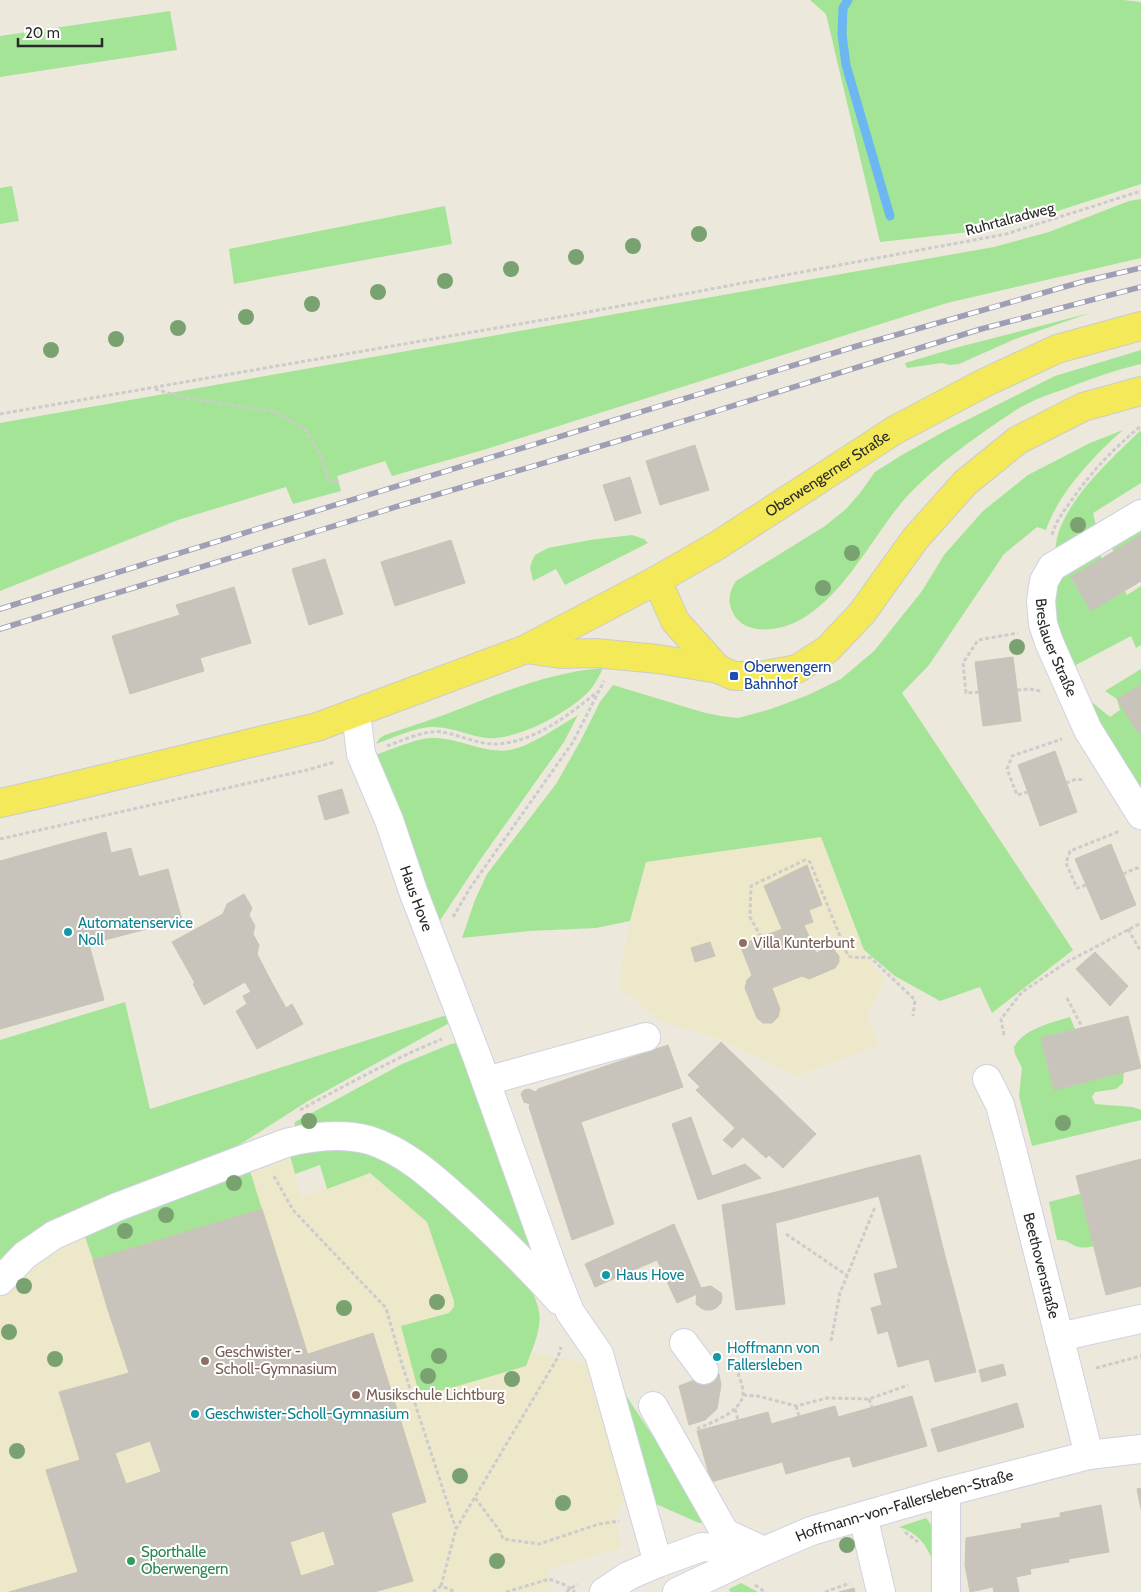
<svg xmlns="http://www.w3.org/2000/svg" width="1141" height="1592" viewBox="0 0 1141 1592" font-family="Cabin,sans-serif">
<rect width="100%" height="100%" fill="#ece8db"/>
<path fill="#eee8ca" d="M 821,837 L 866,957 L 885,980 L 867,1015 L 879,1045 L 797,1076 L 716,1038 L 661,1021 L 619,987 L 628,928 L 646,862 Z
M 286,1143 L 301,1197 L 370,1173 L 427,1222 L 454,1301 L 454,1307 L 449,1313 L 401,1326 L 525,1366 L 531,1352 L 590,1364 L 629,1493 L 617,1511 L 616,1521 L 622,1548 L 547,1569 L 552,1588 L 549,1592 L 0,1592 L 0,1261 L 30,1234 L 84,1206 L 150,1184 Z"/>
<path fill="#a4e496" d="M 810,0 L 1123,0 L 1141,2 L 1141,184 L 1005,228 L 880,242 L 826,14 Z
M 170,11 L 177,50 L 0,77 L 0,36 Z
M 12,186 L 19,221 L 0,224 L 0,188 Z
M 1141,199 L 1141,258 L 947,303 L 483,450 L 392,476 L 385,461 L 337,476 L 341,491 L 293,504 L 286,487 L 178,520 L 0,591 L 0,423 L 994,247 L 1049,232 L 1129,201 Z
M 445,206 L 452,244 L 234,284 L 229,249 Z
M 1090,313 L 1015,339 L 959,364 L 950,365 L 942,363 L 907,368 L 905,363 L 955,348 Z
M 1141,350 L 1141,364 C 1114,370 1088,380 1062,390 C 1050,394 1038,398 1027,404 C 1018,408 1009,415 1001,420 C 968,442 928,472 902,502 C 870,541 843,597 798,621 C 779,631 744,636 733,613 C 727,601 729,592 736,581 L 825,526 L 846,509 L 860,493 L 875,472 L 902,455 L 945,431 L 1055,376 Z
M 1123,430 C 1094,455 1058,494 1046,530 L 1037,527 L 1004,554 L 929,665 L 902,693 L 1073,950 L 992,1013 L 980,987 L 940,1001 L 895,976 L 864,950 L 821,837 L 646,862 L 630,921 L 596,928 L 529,931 L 462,938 L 475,900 L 487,874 L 556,784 L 581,740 L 600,702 L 613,685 L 702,712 L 721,716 L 738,718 L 771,709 L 808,695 L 841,679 L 874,651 L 922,591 L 944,555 L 983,511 L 1028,475 L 1090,443 Z
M 1141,430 L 1141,483 L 1093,513 L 1097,531 L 1055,550 C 1056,544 1057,537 1059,531 C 1073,493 1112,458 1141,430 Z
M 1141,521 L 1141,535 L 1114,552 L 1108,542 Z
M 632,535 L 644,539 L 648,543 L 565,585 L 556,569 L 533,581 L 530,568 L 532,561 L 535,555 L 548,548 L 590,540 Z
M 1097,548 L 1102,559 L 1071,578 L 1091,611 L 1125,591 L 1127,595 L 1141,586 L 1141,645 L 1136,648 L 1131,636 L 1076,665 L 1079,680 L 1060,636 L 1051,600 L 1061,571 Z
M 603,668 C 599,676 595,685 589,691 C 570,712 516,741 487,738 C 468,736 451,726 431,727 C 414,728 392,738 376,744 L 380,738 L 385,735 C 411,726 437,718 462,708 C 509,690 552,672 603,668 Z
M 1141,669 L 1141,685 L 1117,699 L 1138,733 L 1141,732 L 1141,792 L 1088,706 L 1093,703 L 1110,717 L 1120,710 L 1117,699 L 1105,691 Z
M 578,715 L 564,742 L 480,860 L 435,928 L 375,755 C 391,750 418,737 434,738 C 460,738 484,754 510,750 C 531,746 559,726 578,715 Z
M 125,1002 L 150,1109 L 450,1014 L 451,1022 L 308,1101 L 217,1159 L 84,1206 L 30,1234 L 0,1261 L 0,1040 Z
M 1070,1017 L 1075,1029 L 1041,1038 L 1054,1090 L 1124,1072 L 1123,1083 L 1116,1089 L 1095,1092 L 1092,1097 L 1095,1104 L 1133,1107 L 1141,1110 L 1141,1120 L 1032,1146 L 1019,1096 L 1022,1068 L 1015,1054 L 1014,1047 C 1025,1028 1051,1023 1070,1017 Z
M 458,1043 L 544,1266 L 421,1156 L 294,1128 L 295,1122 L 402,1064 L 451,1044 Z
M 343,1143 L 410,1168 L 529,1286 C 533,1294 538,1303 539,1312 C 542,1329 532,1350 526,1366 L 420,1397 L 401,1326 L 449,1313 L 454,1307 L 454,1301 L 427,1222 L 370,1173 L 327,1189 L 320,1165 L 295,1174 L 289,1152 Z
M 250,1171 L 262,1209 L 93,1260 L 84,1234 Z
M 1080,1194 L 1094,1246 C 1071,1252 1074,1239 1057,1240 L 1049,1202 Z
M 611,1373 L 686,1486 L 706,1521 L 703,1523 L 699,1523 L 656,1504 Z
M 926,1518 C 937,1529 933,1547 933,1562 C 927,1545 917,1532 899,1527 Z
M 741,1583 L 758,1592 L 730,1592 L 729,1589 Z"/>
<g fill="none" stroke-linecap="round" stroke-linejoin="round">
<path stroke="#6cb7f1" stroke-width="9" d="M 848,0 L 843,8 L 842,34 L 846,65 L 890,216"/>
</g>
<path fill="#c8c4bb" stroke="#c8c4b5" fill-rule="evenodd" d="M 695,445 L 709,490 L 660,505 L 646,461 Z
M 630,477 L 641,513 L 615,521 L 603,485 Z
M 1141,535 L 1141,581 L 1091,611 L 1071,577 Z
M 451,540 L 465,583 L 395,606 L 381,562 Z
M 325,559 L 343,614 L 309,625 L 292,569 Z
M 234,587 L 251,643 L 200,658 L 204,671 L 130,694 L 112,636 L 180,615 L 176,605 Z
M 1013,657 L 1021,721 L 983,726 L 975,662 Z
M 1141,685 L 1141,732 L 1138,733 L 1117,699 Z
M 1055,751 L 1077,812 L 1040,826 L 1018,765 Z
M 342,789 L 349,813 L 325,820 L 318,796 Z
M 106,832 L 111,853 L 131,848 L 139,877 L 74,894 L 61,844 Z
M 61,844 L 74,894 L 168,869 L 182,920 L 89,944 L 104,1000 L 0,1029 L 0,861 Z
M 1111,844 L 1136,905 L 1101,920 L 1075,859 Z
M 807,865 L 822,905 L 809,910 L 813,922 L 804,925 L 816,953 L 827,948 L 834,950 L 839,956 L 839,962 L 835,968 L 809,979 L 802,976 L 772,988 L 780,1009 L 778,1017 L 772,1023 L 763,1023 L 757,1018 L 745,988 L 747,980 L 752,975 L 740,945 L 782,929 L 764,886 Z
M 244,894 L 252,908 L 249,915 L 255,926 L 253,934 L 259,945 L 257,954 L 271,981 L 251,992 L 245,982 L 204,1005 L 193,984 L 195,983 L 172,942 L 223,914 L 227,904 Z
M 710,942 L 715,956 L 695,962 L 691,948 Z
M 1095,952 L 1128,986 L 1110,1006 L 1076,969 Z
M 271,981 L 286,1008 L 292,1004 L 303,1024 L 257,1049 L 236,1011 L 247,1004 L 243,996 Z
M 1128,1016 L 1141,1068 L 1054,1090 L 1041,1038 Z
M 721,1042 L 816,1134 L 783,1168 L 769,1155 L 766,1158 L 743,1137 L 732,1148 L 723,1140 L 735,1128 L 696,1090 L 700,1087 L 688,1075 Z
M 668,1045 L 683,1087 L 581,1122 L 614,1224 L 572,1240 L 529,1107 L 530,1104 L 524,1102 L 521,1094 L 524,1090 L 529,1089 L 536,1092 L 538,1089 Z
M 691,1117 L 712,1176 L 745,1164 L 761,1178 L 698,1200 L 672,1124 Z
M 920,1155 L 945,1256 L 898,1268 L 871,1167 Z
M 1141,1159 L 1141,1286 L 1106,1295 L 1076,1176 Z
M 871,1167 L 879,1196 L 776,1223 L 772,1193 Z
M 772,1193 L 785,1304 L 736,1310 L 722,1205 Z
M 262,1209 L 303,1339 L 337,1455 L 405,1435 L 426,1502 L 391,1513 L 413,1581 L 374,1592 L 158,1592 L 146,1550 L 78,1572 L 46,1470 L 80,1460 L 59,1392 L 129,1373 L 108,1310 L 93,1260 ZM 150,1441 L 161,1472 L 126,1484 L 115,1453 ZM 324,1531 L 335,1565 L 301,1576 L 290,1542 Z
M 674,1224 L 701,1288 L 711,1286 L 721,1293 L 722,1297 L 721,1303 L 716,1308 L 711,1310 L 705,1310 L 701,1308 L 696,1304 L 697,1294 L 677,1303 L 657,1260 L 595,1287 L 585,1264 Z
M 945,1256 L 976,1372 L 935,1382 L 929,1359 L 898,1367 L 888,1331 L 878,1334 L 871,1308 L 882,1305 L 874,1274 Z
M 373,1333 L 405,1435 L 337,1455 L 308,1354 Z
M 1003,1364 L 1006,1375 L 982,1382 L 979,1370 Z
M 719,1374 L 721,1385 L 717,1409 L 705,1420 L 689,1425 L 679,1386 L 692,1381 Z
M 912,1396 L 927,1446 L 853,1467 L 838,1417 Z
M 1017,1403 L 1024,1427 L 938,1452 L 931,1429 Z
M 835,1406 L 850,1456 L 786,1474 L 771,1424 Z
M 768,1412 L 782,1462 L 711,1482 L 697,1431 Z
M 1141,1488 L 1141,1509 L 1137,1489 Z
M 1101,1505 L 1109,1552 L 1068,1559 L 1060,1513 Z
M 1061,1517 L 1069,1562 L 1030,1569 L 1021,1524 Z
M 1022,1528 L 1031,1574 L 1016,1577 L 1019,1592 L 994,1592 L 993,1587 L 970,1592 L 965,1565 L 966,1538 Z
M 146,1550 L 158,1592 L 9,1592 L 78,1572 Z
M 854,1588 L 855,1592 L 839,1592 Z"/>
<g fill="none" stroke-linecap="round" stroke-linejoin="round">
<g stroke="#d0d1e3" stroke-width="30">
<g id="minor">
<path id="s1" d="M 1141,514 L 1052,567 L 1044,581 L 1041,601 L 1043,624 L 1049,642 L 1088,730 L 1141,815"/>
<path id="s2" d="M 356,713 L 361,754 L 389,820 L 413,891 L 477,1057 L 555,1274 L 570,1312 L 599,1354 L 658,1563"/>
<path id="s3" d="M 987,1079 L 1000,1105 L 1013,1153 L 1089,1455"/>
<path d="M 486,1081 L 646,1037"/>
<path d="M 0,1281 L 25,1255 L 54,1235 L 117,1207 L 286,1143 C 313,1136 342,1133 369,1140 C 407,1152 436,1180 465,1206 C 498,1236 529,1267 559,1300"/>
<path d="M 1059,1337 L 1141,1319"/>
<path d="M 684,1343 L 704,1370"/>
<path d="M 653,1406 L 725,1533 L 764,1551"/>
<path d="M 946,1492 L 946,1592"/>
<path d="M 863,1516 L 881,1592"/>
<path d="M 604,1592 L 628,1576 L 658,1563 L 702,1547 L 750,1550"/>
<path id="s4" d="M 677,1592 L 764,1551 L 811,1531 L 946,1492 L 1089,1455 L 1141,1449"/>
</g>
</g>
<g stroke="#ccc" stroke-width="30">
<g id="major">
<path d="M 657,580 L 675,621 L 718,669"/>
<path d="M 526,649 L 561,654 L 595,653 L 658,659 L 718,669 L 734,676 L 759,676 L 797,669 L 828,649 L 862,613 L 915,539 L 965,483 L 1018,440 L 1083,407 L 1141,391"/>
<path id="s5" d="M 0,803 L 49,792 L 317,727 L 526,649 L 657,580 L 718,545 L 895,430 L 984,383 L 1057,349 L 1141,326"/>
</g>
</g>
<path stroke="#ccc" stroke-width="3" stroke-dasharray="4 2.5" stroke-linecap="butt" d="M 155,389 L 182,397 L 276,412 L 306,431 L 321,455 L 329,481 L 339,482
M 0,414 L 577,314 L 1006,234 L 1141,191
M 1052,535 C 1056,521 1063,512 1071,501 C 1091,472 1114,448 1141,426
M 1017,690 L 1030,689 L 1041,691
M 979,692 L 966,693 L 963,663 L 978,640 L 1018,633
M 387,746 C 401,741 428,729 442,732 C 460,735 477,744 495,744 C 535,743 569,714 599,691
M 1066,783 L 1077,779 L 1085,780
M 1028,792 L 1017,795 L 1007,769 L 1012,756 L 1062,739
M 0,839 L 307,770 L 335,762
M 1123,874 L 1137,868 L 1141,869
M 1086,885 L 1077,888 L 1066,863 L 1070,851 L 1120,831
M 453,917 L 470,888 L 573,742 L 604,681
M 1128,929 L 1141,952
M 761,937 L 750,917 L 751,886 L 805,860 L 810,862 L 848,956 C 856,959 863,956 871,958 L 915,1000 L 913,1016
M 1067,998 L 1082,1027
M 1004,1035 L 1001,1019 L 1022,992 L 1067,962 L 1141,923
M 300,1110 C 346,1085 393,1059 442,1039
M 274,1176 L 293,1210 L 386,1308 L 402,1364 L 456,1529
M 786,1234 L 848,1276
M 831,1341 L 840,1293 L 875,1207
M 1096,1368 L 1141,1356
M 743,1395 L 758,1396 L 796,1406 L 827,1398 L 869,1399 L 908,1385
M 869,1399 L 872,1407
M 796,1406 L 799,1416
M 735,1409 L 738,1420
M 697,1429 C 712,1422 745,1411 743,1391 C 743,1386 736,1368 734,1361
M 475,1498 L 500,1531 L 503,1539 L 539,1544 L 599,1524 L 619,1521
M 905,1532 L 918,1542
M 755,1585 L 765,1592
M 441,1586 L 456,1529 L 558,1357 L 561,1347
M 433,1592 L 441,1586 L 456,1592
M 506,1592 L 549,1579 L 565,1585 L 575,1592
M 566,1592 L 577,1584
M 825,1592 L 850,1583"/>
<use href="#minor" stroke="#fff" stroke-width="28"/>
<use href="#major" stroke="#f3e959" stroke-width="28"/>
<g stroke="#9e9eb5" stroke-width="5.5">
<path id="rail" d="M 0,609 L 289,519 L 857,346 L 1085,281 L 1141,268
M 0,629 L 402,505 L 655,430 L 981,329 L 1141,287"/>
</g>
<use href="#rail" stroke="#fff" stroke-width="4" stroke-dasharray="11" stroke-linecap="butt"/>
</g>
<g fill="#7aa270">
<circle cx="699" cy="234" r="8"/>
<circle cx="633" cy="246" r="8"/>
<circle cx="576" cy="257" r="8"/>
<circle cx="511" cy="269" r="8"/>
<circle cx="445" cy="281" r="8"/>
<circle cx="378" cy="292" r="8"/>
<circle cx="312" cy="304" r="8"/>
<circle cx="246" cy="317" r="8"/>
<circle cx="178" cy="328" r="8"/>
<circle cx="116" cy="339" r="8"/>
<circle cx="51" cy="350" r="8"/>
<circle cx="1078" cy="525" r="8"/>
<circle cx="852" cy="553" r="8"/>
<circle cx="823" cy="588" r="8"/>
<circle cx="1017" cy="647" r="8"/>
<circle cx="309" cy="1121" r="8"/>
<circle cx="1063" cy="1123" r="8"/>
<circle cx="234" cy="1183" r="8"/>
<circle cx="166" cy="1215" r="8"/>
<circle cx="125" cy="1231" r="8"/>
<circle cx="24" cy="1286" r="8"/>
<circle cx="437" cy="1302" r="8"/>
<circle cx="344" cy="1308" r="8"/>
<circle cx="9" cy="1332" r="8"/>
<circle cx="439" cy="1356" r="8"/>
<circle cx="55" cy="1359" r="8"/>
<circle cx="428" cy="1376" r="8"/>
<circle cx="512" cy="1379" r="8"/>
<circle cx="17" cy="1451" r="8"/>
<circle cx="460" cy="1476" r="8"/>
<circle cx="563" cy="1503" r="8"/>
<circle cx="847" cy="1545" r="8"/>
<circle cx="497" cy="1561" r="8"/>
</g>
<rect fill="#1a4fb4" stroke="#fff" stroke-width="2" x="729" y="671" width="10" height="10" rx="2.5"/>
<g fill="#0f9aa8" stroke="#fff" stroke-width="2">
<circle cx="68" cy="932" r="5"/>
<circle cx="606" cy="1275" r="5"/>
<circle cx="717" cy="1357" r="5"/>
<circle cx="195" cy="1414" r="5"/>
</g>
<g fill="#8d6e63" stroke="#fff" stroke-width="2">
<circle cx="743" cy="943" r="5"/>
<circle cx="205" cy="1361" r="5"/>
<circle cx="356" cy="1395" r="5"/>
</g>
<circle fill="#2e9e5b" stroke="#fff" stroke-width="2" cx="131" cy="1561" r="5"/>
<g text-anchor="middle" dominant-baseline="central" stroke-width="4" stroke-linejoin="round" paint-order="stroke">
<g font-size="15" fill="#2a2a2a" stroke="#fff">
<text transform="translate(1010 219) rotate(-15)">Ruhrtalradweg</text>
<text stroke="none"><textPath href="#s5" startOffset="898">Oberwengerner Straße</textPath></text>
<text stroke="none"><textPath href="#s1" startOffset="189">Breslauer Straße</textPath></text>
<text stroke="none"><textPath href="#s2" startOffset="196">Haus Hove</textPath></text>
<text stroke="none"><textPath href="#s3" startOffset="195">Beethovenstraße</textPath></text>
<text stroke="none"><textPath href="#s4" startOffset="244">Hoffmann-von-Fallersleben-Straße</textPath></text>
</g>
<g font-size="15" fill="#164399" stroke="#fff" text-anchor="start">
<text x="744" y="667">Oberwengern<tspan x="744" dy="17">Bahnhof</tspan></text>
</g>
<g font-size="15" fill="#0d838f" stroke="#fff" text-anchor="start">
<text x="78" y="923">Automatenservice<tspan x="78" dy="17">Noll</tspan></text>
<text x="616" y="1275">Haus Hove</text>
<text x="727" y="1348">Hoffmann von<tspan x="727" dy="17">Fallersleben</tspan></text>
<text x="205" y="1414">Geschwister-Scholl-Gymnasium</text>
</g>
<g font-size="15" fill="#785e54" stroke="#fff" text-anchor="start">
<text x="753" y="943">Villa Kunterbunt</text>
<text x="215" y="1352">Geschwister -<tspan x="215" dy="17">Scholl-Gymnasium</tspan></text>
<text x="366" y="1395">Musikschule Lichtburg</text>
</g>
<g font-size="15" fill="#27864d" stroke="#fff" text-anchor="start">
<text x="141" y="1552">Sporthalle<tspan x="141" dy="17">Oberwengern</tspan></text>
</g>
</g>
<path d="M18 38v8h84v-8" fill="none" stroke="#2a2a2a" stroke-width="2.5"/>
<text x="25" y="38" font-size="15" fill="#2a2a2a" stroke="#ffffff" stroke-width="4" paint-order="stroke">20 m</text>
</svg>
